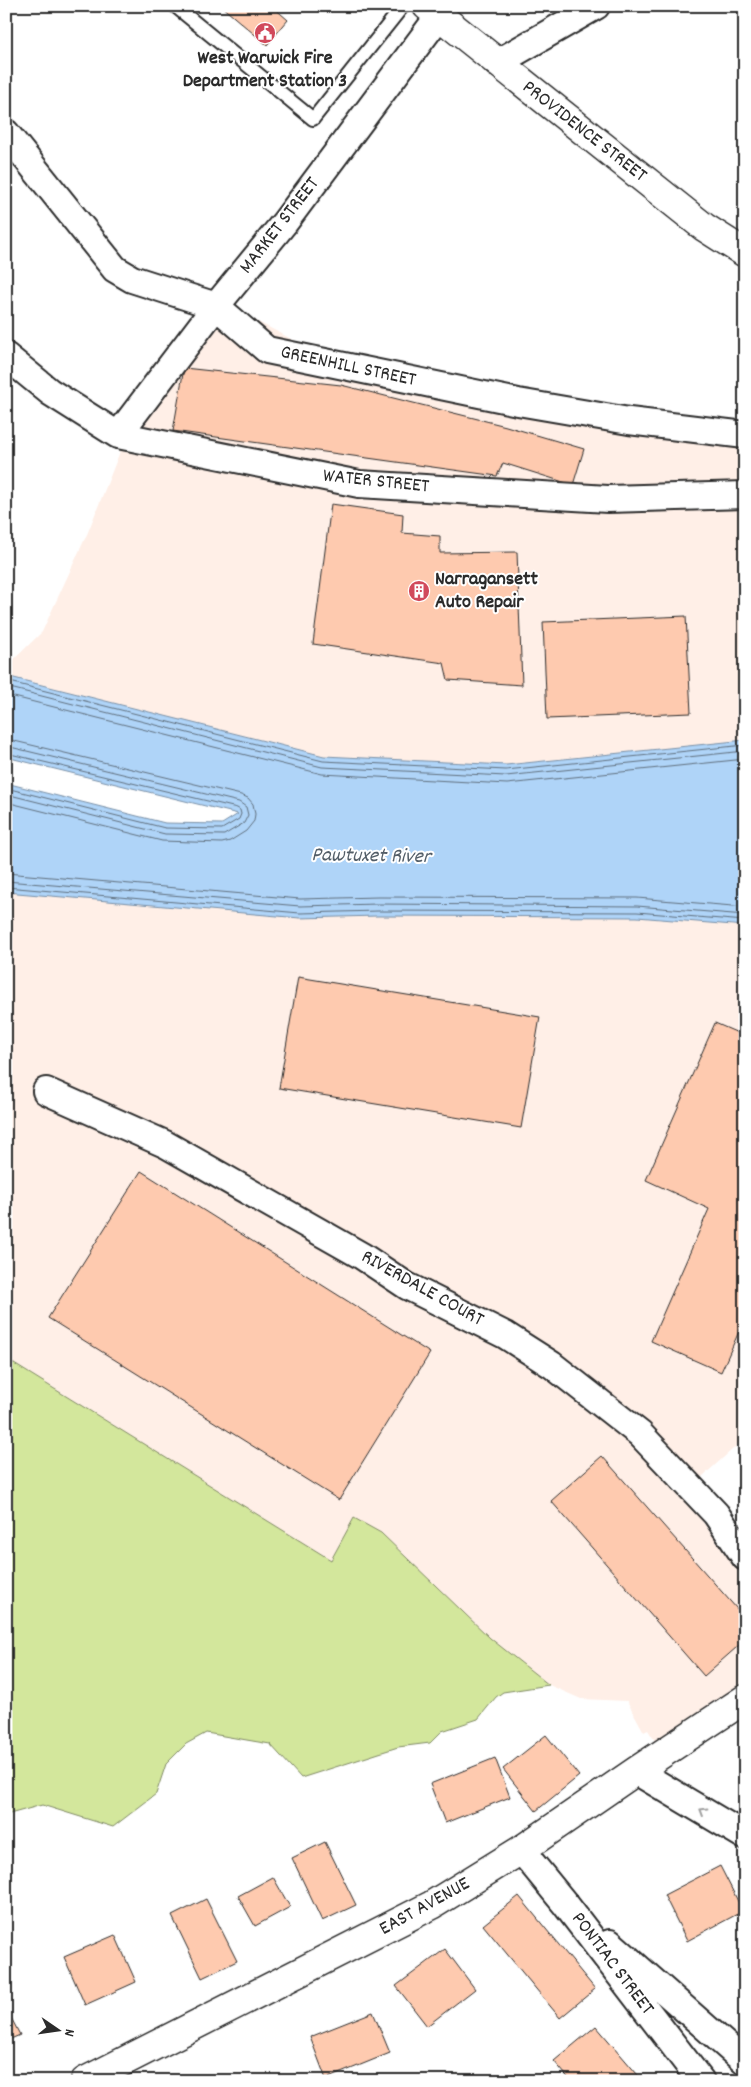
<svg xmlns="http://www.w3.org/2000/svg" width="751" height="2087" viewBox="0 0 751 2087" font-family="Dekko,sans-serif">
<rect width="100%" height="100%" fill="#fff"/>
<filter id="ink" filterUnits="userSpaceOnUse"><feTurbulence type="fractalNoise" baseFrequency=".02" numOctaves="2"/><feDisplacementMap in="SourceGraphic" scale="10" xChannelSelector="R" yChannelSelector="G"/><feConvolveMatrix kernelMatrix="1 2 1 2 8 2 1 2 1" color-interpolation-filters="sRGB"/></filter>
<g filter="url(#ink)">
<path fill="#ffefe7" d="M 235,310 L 317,352 L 745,437 L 745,740 L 506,765 L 324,756 L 6,676 L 6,667 L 42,632 L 88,532 L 119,454 L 124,431 L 211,315 Z
M 6,892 L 300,918 L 378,916 L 637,917 L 745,926 L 745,1434 L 743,1440 L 683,1494 L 745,1581 L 745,1701 L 664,1755 L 648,1730 L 644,1732 L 627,1701 L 581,1699 L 549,1685 L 490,1638 L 332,1561 L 6,1359 Z"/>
<path fill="#d3e79c" stroke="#7f8964" d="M 6,1359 L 331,1560 L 354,1518 L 381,1533 L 490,1638 L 549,1685 L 503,1692 L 496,1697 L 478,1719 L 442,1731 L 430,1743 L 398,1747 L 301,1778 L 270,1744 L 206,1733 L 186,1744 L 166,1764 L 156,1794 L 113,1827 L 42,1805 L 6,1815 Z"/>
<path fill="#afd4f8" stroke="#7a90a6" d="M 6,676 L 324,756 L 506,765 L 745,740 L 745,926 L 637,917 L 378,916 L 300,918 L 6,892 L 6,783 L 165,823 L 222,824 L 238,814 L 6,757 Z"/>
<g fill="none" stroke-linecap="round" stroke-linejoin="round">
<path stroke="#606f7d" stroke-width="1" d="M 6,681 L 323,761 L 506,770 L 745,745
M 6,687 L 322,767 L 506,776 L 745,751
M 6,695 L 322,774 L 507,784 L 745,759
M 6,739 L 241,795 L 248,798 L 253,804 L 255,814 L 254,821 L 246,831 L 230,841 L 222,843 L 162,841 L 6,802
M 6,746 L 239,802 L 246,807 L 248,815 L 244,823 L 224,835 L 165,834 L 6,794
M 6,753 L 237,808 L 240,810 L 241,814 L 239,819 L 222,829 L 165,828 L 6,788
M 6,873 L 300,899 L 378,897 L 637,898 L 745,907
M 6,881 L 300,906 L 378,904 L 637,906 L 745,915
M 6,887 L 300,913 L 378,911 L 637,912 L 745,921"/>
</g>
<path fill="#fecaaf" stroke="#2b2b2b" d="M 221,6 L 272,6 L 288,20 L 267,45 Z
M 184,368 L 341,385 L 506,426 L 584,449 L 573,485 L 503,463 L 497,476 L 173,431 Z
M 331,504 L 403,514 L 402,533 L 440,536 L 440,553 L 517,552 L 522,685 L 448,680 L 444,663 L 313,644 Z
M 686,616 L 691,713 L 547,719 L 543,622 Z
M 298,977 L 540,1017 L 521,1128 L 279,1088 Z
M 715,1023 L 745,1036 L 745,1318 L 721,1372 L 651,1341 L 709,1209 L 646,1180 Z
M 141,1171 L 430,1353 L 339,1500 L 48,1318 Z
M 602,1456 L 745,1618 L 745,1640 L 704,1676 L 551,1501 Z
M 546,1735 L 579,1776 L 536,1811 L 503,1769 Z
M 495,1758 L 510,1797 L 445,1823 L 430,1784 Z
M 325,1842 L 356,1905 L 322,1921 L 292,1858 Z
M 720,1866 L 743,1911 L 687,1941 L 664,1895 Z
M 273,1877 L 290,1907 L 255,1926 L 238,1896 Z
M 519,1896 L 595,1989 L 560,2018 L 483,1925 Z
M 206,1899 L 237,1961 L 202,1978 L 172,1916 Z
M 115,1935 L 136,1982 L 85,2005 L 64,1957 Z
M 445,1949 L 475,1989 L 427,2026 L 396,1986 Z
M 6,2008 L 20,2035 L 6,2041 Z
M 373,2012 L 390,2053 L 326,2079 L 310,2037 Z
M 596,2026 L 643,2081 L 571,2081 L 554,2061 Z"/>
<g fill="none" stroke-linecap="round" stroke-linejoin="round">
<g stroke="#2b2b2b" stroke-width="16">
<path id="lane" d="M 175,6 L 313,119 L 403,6"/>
</g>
<g stroke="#2b2b2b" stroke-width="30">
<path id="street" d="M 497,63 L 596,6
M 6,133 L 115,269 L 132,279 L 216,306 L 267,350 L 518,402 L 629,421 L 745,435
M 6,356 L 50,392 L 118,435 L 359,484 L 608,499 L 745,495
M 118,435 L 216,306 L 285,222 L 439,16
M 46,1091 L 165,1144 L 362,1256 L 407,1286 L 505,1335 L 552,1365 L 640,1434 L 716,1514 L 745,1557
M 636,1771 L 745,1836
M 521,1850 L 566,1905 L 701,2081
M 610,1943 L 745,2062"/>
</g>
<g stroke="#2b2b2b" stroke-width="31">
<path id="secondary" d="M 427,6 L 704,227 L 745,253
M 85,2081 L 432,1905 L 521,1850 L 636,1771 L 745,1699"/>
</g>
<use href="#lane" stroke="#fff" stroke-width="12"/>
<use href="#street" stroke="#fff" stroke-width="26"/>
<use href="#secondary" stroke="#fff" stroke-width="28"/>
</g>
<defs><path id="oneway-chevron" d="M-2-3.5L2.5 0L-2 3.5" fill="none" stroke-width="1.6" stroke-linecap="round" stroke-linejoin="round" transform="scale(1.25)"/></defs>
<use stroke="#a0a0a0" href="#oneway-chevron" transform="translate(703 1811) rotate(-149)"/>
</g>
<defs>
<g id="civic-disc" transform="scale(1.125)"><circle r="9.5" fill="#d1495b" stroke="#fff"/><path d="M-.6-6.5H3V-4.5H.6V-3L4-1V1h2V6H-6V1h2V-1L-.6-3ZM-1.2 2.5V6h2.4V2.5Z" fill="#fff"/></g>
<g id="building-disc" transform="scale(1.125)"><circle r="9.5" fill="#d1495b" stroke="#fff"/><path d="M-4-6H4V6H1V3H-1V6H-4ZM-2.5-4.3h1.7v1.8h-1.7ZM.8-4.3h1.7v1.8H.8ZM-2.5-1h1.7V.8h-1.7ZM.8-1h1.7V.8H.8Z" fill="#fff"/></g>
</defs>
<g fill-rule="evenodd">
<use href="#civic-disc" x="265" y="33"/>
<use href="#building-disc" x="419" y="591"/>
</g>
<g text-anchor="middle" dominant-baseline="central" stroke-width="4" stroke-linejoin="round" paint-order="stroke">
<g font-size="20" font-weight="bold" fill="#2b2b2b" stroke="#fff">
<text x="265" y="59">West Warwick Fire<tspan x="265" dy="23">Department Station 3</tspan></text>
<text x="435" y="580" text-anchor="start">Narragansett<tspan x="435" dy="23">Auto Repair</tspan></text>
</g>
<g font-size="20" fill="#2b2b2b" stroke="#fff">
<text transform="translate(584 132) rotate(38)">PROVIDENCE STREET</text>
<text transform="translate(280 226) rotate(-52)">MARKET STREET</text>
<text transform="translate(348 367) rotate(12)">GREENHILL STREET</text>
<text transform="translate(376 482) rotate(6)">WATER STREET</text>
<text transform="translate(422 1289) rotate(29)">RIVERDALE COURT</text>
<text transform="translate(425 1907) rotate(-29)">EAST AVENUE</text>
<text transform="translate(612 1964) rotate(53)">PONTIAC STREET</text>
</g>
<g font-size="21" font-style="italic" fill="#535e68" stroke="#fff">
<text transform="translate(371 857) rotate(1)">Pawtuxet River</text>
</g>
</g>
<rect width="751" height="2087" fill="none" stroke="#fff" stroke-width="25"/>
<rect x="12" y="12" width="726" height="2062" fill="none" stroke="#2b2b2b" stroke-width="2" filter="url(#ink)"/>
<g transform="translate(58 2030) rotate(103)" stroke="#ffffff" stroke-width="4" paint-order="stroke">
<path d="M0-4L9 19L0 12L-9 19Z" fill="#2b2b2b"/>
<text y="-8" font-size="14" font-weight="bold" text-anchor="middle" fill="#2b2b2b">N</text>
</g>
</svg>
